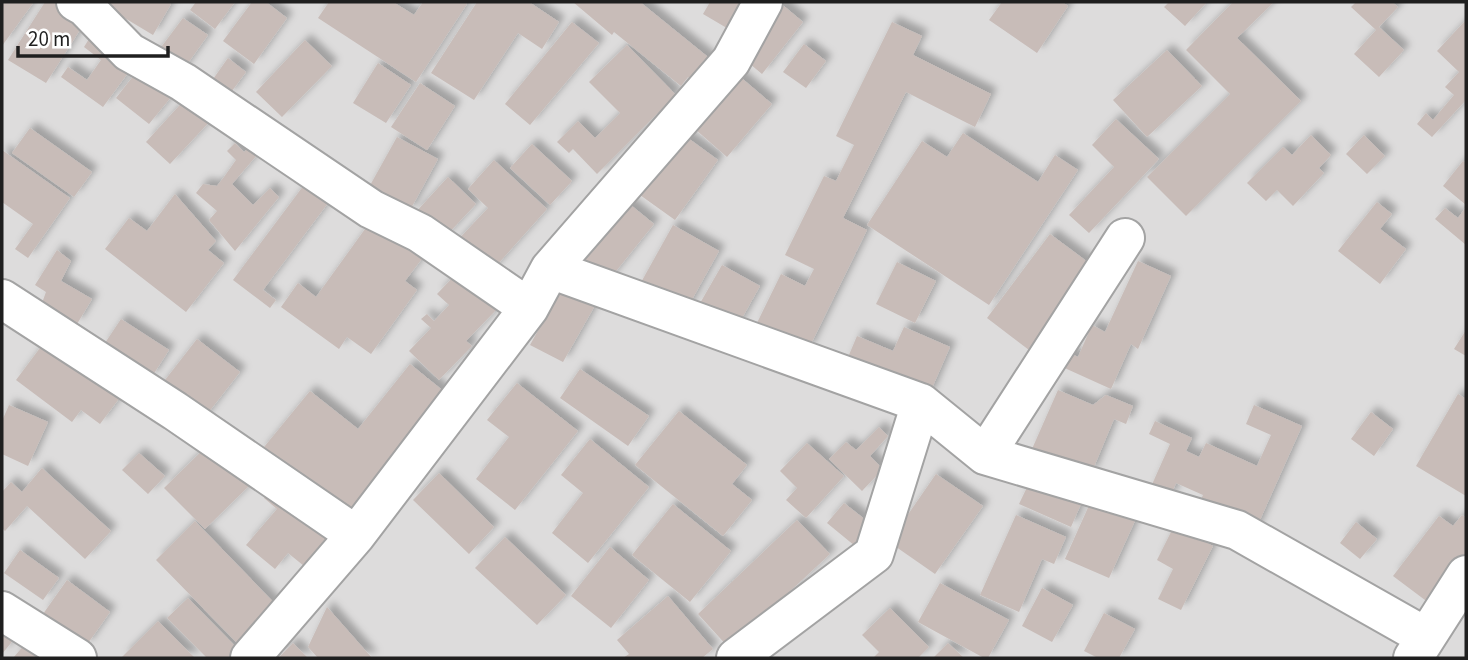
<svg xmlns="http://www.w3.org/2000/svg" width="1468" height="660" viewBox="0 0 1468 660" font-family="'Source Sans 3',sans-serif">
<defs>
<filter id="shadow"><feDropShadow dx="6" dy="-6" stdDeviation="3.5" flood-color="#0004"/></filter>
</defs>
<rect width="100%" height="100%" fill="#f0ebe5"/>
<path fill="#dddcdc" d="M 2,2 L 1466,2 L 1466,658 L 2,658 Z"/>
<path fill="#c8bcb8" filter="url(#shadow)" d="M 2,2 L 33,3 L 2,46 Z
M 45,2 L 53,2 L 85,22 L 46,83 L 8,60 Z
M 98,2 L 166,2 L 171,4 L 153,35 Z
M 196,2 L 235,2 L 215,29 L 190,10 Z
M 252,2 L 266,2 L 287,18 L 254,64 L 223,41 Z
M 329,2 L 393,2 L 414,15 L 423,2 L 464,2 L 467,4 L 416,82 L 318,18 Z
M 477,2 L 529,2 L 559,22 L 542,49 L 518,33 L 474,100 L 431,73 Z
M 573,2 L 640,2 L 719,66 L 700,88 L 688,77 L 681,86 L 614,32 L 612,35 Z
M 710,2 L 756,2 L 737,34 L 703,14 Z
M 779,2 L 803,22 L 762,74 L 738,54 Z
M 1002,2 L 1062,2 L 1068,6 L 1037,53 L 989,20 Z
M 1169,2 L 1207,2 L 1185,26 L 1164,7 Z
M 1233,2 L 1274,2 L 1237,38 L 1301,101 L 1186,216 L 1147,177 L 1230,94 L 1186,50 Z
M 1356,2 L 1392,2 L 1398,7 L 1379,27 L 1404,50 L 1379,77 L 1354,54 L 1376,30 L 1351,7 Z
M 183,18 L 208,35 L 178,77 L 153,58 Z
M 1465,21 L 1466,22 L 1466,100 L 1432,137 L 1417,124 L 1426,113 L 1433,120 L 1454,95 L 1445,87 L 1459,72 L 1437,51 Z
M 572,22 L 599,43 L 530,125 L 505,104 Z
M 892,22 L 922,36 L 913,55 L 991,94 L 975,127 L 906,92 L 843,218 L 867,230 L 808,350 L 756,325 L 781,274 L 805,286 L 814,269 L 785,255 L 824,176 L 836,181 L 854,145 L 836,136 Z
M 94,31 L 136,62 L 103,107 L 61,77 L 68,67 L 87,80 L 101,60 L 84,47 Z
M 305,40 L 332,66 L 282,117 L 256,92 Z
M 804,44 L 826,61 L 806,88 L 783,72 Z
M 627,45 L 676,95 L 597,174 L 573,149 L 569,153 L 557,142 L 578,121 L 595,138 L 620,113 L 589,82 Z
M 1167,50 L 1202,86 L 1147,137 L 1113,100 Z
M 228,58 L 246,72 L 229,95 L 211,82 Z
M 378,63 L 411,85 L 386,123 L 353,103 Z
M 142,65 L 176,91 L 149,124 L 116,98 Z
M 732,70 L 772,104 L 727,157 L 687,122 Z
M 420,83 L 455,106 L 427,150 L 391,127 Z
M 188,96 L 213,118 L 170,164 L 146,142 Z
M 1116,119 L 1159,159 L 1089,233 L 1069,215 L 1114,167 L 1092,145 Z
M 30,128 L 92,172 L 74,197 L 12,153 Z
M 677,130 L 718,160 L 675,220 L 633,190 Z
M 963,133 L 1038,182 L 1055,155 L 1078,170 L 989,305 L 867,225 L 922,141 L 947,157 Z
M 1311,135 L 1331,155 L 1319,168 L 1324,173 L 1293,206 L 1277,190 L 1266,201 L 1247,183 L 1283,147 L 1292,155 Z
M 1364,135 L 1385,156 L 1367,174 L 1346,154 Z
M 397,137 L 438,159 L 409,212 L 368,189 Z
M 235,143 L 244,152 L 250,147 L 257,155 L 232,184 L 253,205 L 270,188 L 279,197 L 235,251 L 209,220 L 217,211 L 196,193 L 203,184 L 217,186 L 224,177 L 236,160 L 227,151 Z
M 532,144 L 572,181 L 550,205 L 510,168 Z
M 2,150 L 70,198 L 28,258 L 15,249 L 33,224 L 2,202 Z
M 494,160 L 547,209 L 488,275 L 454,244 L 488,208 L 468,189 Z
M 1463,161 L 1466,163 L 1466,205 L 1443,186 Z
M 448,177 L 476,204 L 443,239 L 415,213 Z
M 307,181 L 331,199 L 263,290 L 276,300 L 270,308 L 233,280 Z
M 175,194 L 216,241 L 208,250 L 224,263 L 186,312 L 105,249 L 129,218 L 147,231 Z
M 627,202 L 654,224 L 608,281 L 580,259 Z
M 1377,202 L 1392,214 L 1380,229 L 1406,249 L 1380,284 L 1338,251 Z
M 1466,207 L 1466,245 L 1435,219 L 1445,208 L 1458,218 Z
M 373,218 L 424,256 L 405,281 L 417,290 L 371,354 L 347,337 L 339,349 L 281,307 L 298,283 L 316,297 Z
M 673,225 L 719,251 L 685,312 L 639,286 Z
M 1050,234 L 1093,266 L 1029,350 L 987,318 Z
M 57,250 L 71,261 L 61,281 L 92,299 L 77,324 L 42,303 L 46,292 L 35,285 Z
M 1138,261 L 1171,276 L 1138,349 L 1131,344 L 1111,389 L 1058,365 L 1065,351 L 1078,357 L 1092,325 L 1105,332 Z
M 897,262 L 936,281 L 915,323 L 876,304 Z
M 722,265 L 760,286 L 737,327 L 699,305 Z
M 459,271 L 498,308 L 466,341 L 472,346 L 439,380 L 409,351 L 431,328 L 421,319 L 427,314 L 434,321 L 449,305 L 437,294 Z
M 565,282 L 598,300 L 563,362 L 530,345 Z
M 121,319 L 169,350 L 151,378 L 103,346 Z
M 904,327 L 950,347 L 928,397 L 846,362 L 857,336 L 893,351 Z
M 1466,330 L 1466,356 L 1454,349 Z
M 197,339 L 240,372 L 201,422 L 158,389 Z
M 46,340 L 121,396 L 100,424 L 81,410 L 72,422 L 16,380 Z
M 410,364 L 452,398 L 350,524 L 260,452 L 310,391 L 358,429 Z
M 580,369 L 649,416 L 628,446 L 560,398 Z
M 517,383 L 578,431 L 515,510 L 476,479 L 509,437 L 487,420 Z
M 1058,390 L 1093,405 L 1106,395 L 1133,406 L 1126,424 L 1114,419 L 1091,474 L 1032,449 Z
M 1458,394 L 1466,399 L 1466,496 L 1416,466 Z
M 9,405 L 48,422 L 28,466 L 2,454 L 2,421 Z
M 1254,405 L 1302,426 L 1255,531 L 1198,506 L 1203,495 L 1176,483 L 1170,498 L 1150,489 L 1170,444 L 1149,434 L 1155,421 L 1192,438 L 1186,451 L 1199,457 L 1206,443 L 1257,466 L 1271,435 L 1246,424 Z
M 679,411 L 747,465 L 732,484 L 752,500 L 723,536 L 635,465 Z
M 1371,412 L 1393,429 L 1374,456 L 1351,439 Z
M 879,427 L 888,436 L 870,456 L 883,469 L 862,491 L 829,459 L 846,442 L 856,450 Z
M 590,439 L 649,487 L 588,563 L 552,533 L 583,493 L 561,475 Z
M 213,440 L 254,481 L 205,529 L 164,488 Z
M 807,443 L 844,476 L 806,518 L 786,500 L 797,488 L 780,471 Z
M 139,453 L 165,476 L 148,494 L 122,470 Z
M 42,468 L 111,531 L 85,559 L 27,506 L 5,531 L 2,528 L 2,492 L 11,482 L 22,492 Z
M 439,473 L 494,527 L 469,554 L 413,500 Z
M 936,474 L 983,506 L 935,574 L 889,542 Z
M 1033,475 L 1084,497 L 1071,527 L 1019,504 Z
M 273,486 L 330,534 L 304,566 L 288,553 L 275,569 L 246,545 L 277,509 L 264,498 Z
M 1095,492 L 1139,512 L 1109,578 L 1065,559 Z
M 844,503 L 872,525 L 855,546 L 827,523 Z
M 673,504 L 731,551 L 690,602 L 632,555 Z
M 1016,515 L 1066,537 L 1054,564 L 1042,559 L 1019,612 L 980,595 Z
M 1462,515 L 1466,518 L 1466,562 L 1433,606 L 1393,576 L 1439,516 L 1453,526 Z
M 797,520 L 830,554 L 729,648 L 698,614 Z
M 195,521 L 280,609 L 242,648 L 156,560 Z
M 1356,522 L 1377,539 L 1360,559 L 1340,543 Z
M 1174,526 L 1213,546 L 1181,610 L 1158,599 L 1173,569 L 1157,560 Z
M 505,537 L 566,595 L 537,625 L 475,568 Z
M 610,547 L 649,580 L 611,628 L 571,596 Z
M 20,550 L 59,578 L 43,600 L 4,573 Z
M 67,580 L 110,612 L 86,646 L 43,614 Z
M 940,583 L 1009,620 L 988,658 L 984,658 L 918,622 Z
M 1042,588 L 1073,605 L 1052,642 L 1022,626 Z
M 668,596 L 713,649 L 702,658 L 623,658 L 629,654 L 617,640 Z
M 188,598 L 239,650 L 229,658 L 207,658 L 167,618 Z
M 327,607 L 372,658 L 318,658 L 308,647 Z
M 890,608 L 929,647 L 918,658 L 873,658 L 879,652 L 862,635 Z
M 1104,613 L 1135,629 L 1119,658 L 1098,658 L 1084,651 Z
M 2,619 L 19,633 L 2,654 Z
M 158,621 L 195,658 L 121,658 Z
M 32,636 L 60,658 L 13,658 Z
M 293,643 L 308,658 L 278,658 Z
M 948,643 L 964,658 L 933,658 Z"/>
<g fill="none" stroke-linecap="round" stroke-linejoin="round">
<g stroke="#a3a3a3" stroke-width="42">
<path id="minor" d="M 76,2 L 85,7 L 129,52 L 183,82 L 371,209 L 420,233 L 529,308
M 550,269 L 921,403
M 2,299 L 175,411 L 356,535
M 985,455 L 1125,238
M 2,611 L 77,658
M 250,658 L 356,535 L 529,308 L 550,269 L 731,61 L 763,2
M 736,658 L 874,554 L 921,403 L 985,455 L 1237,530 L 1426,637
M 1413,658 L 1466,575"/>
</g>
<use href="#minor" stroke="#fff" stroke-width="38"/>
</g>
<rect width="1468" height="660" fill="none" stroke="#1f1f1f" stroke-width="7"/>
<path d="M18 46v10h150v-10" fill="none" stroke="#1f1f1f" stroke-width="3.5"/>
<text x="28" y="46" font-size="21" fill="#1f1f1f" stroke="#ffffff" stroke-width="5" paint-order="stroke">20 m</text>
</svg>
